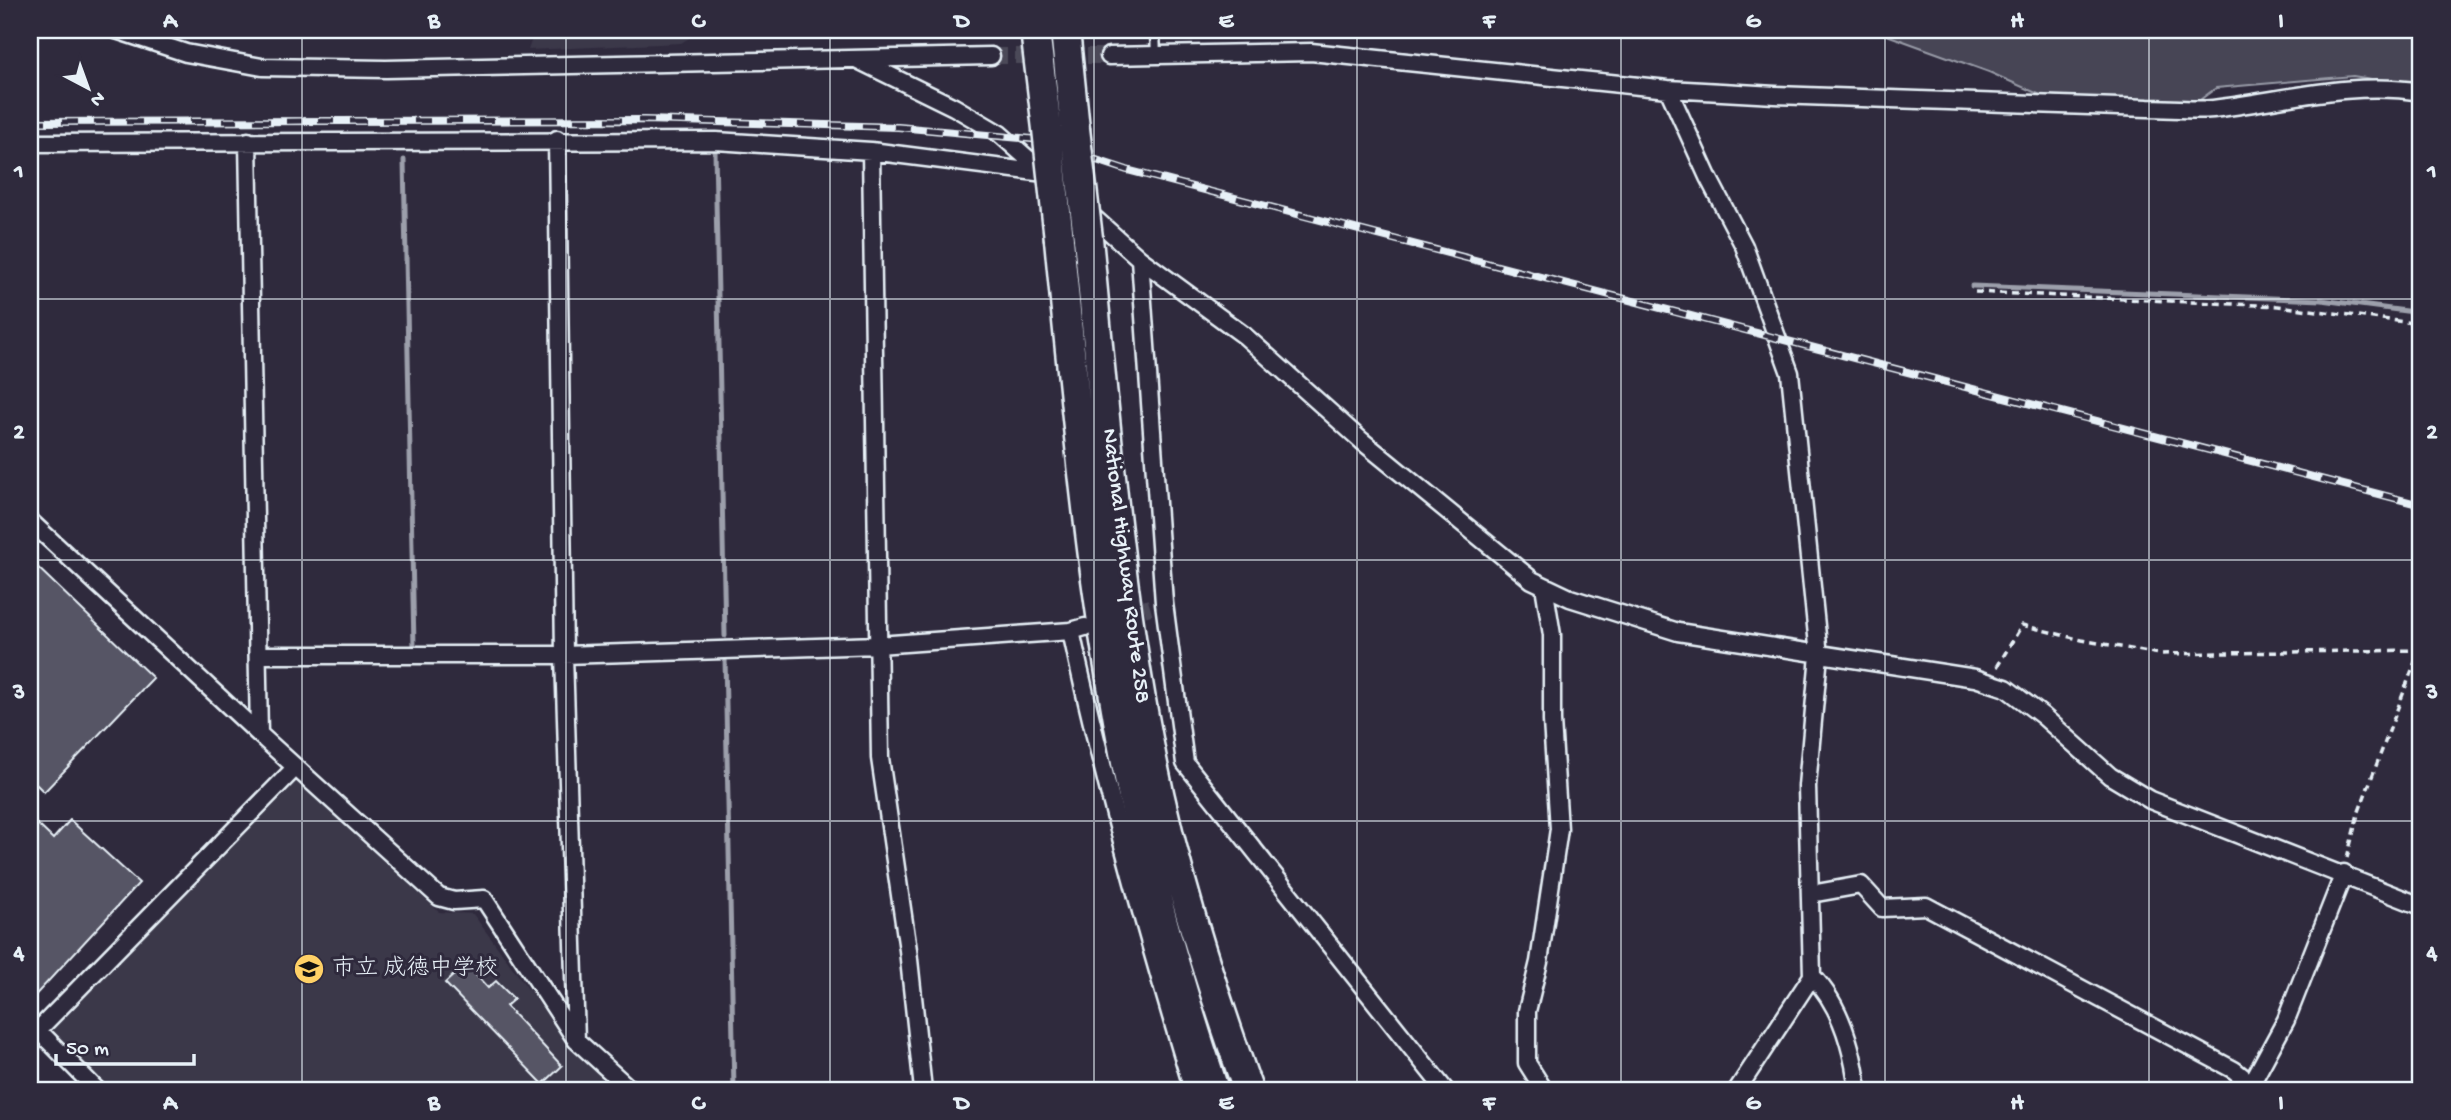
<svg xmlns="http://www.w3.org/2000/svg" width="2451" height="1120" viewBox="0 0 2451 1120" font-family="'Gochi Hand','Klee One',sans-serif">
<rect width="100%" height="100%" fill="#2f2a3d"/>
<filter id="ink" filterUnits="userSpaceOnUse"><feTurbulence type="fractalNoise" baseFrequency=".0143" numOctaves="2"/><feDisplacementMap in="SourceGraphic" scale="14" xChannelSelector="R" yChannelSelector="G"/><feConvolveMatrix kernelMatrix="1 2 1 2 8 2 1 2 1" color-interpolation-filters="sRGB"/></filter>
<g filter="url(#ink)">
<path fill="#3b3749" d="M 535,30 L 702,30 L 681,43 L 528,50 Z
M 293,778 L 439,912 L 473,914 L 568,1043 L 615,1090 L 107,1090 L 52,1035 L 50,1023 Z"/>
<path fill="#464455" stroke="#979aa6" stroke-width="2" d="M 1873,30 L 2421,30 L 2421,87 L 2353,76 L 2216,88 L 2185,111 L 2061,104 L 1989,72 Z"/>
<g fill="none" stroke-linecap="round" stroke-linejoin="round">
<path stroke="#9c9fab" stroke-width="5" d="M 715,151 L 725,636
M 404,160 L 414,647
M 1972,286 L 2322,300 L 2421,313
M 725,658 L 734,1090"/>
</g>
<path fill="#575565" stroke="#e8f1f8" stroke-width="2" d="M 30,560 L 153,678 L 44,792 L 30,778 Z
M 30,817 L 53,839 L 70,820 L 139,883 L 30,1001 Z
M 466,964 L 488,988 L 496,981 L 514,999 L 506,1006 L 562,1066 L 543,1084 L 445,983 Z"/>
<g fill="none" stroke-linecap="round" stroke-linejoin="round">
<path stroke="#4b4859" stroke-width="16" stroke-dasharray="16 8" stroke-linecap="butt" d="M 991,56 L 1109,56
M 1121,616 L 1150,607"/>
<g stroke="#e8f1f8" stroke-width="13">
<path id="lane" d="M 1155,30 L 1156,57"/>
</g>
<g stroke="#e8f1f8" stroke-width="21">
<path id="street" d="M 116,30 L 186,53 L 262,67 L 386,69 L 991,56
M 1109,56 L 1311,52 L 1668,89 L 1775,95 L 2148,108 C 2169,108 2192,111 2213,109 C 2282,101 2352,80 2421,92
M 856,59 L 954,107 L 1000,134 L 1052,180
M 1668,89 L 1708,177 L 1744,246 L 1790,373 L 1819,655 L 1807,786 L 1812,976 L 1737,1090
M 557,139 L 564,655 L 576,1040
M 248,141 L 259,734 L 439,897 L 454,901 L 484,899 L 576,1040 L 631,1090
M 30,143 L 716,141 L 871,151 L 1044,173
M 871,151 L 880,758 L 908,950 L 923,1090
M 1084,209 L 1140,259 L 1245,336 L 1362,441 L 1532,580 L 1570,598 L 1678,632 L 1975,678 L 2006,688 L 2043,716 L 2110,776 L 2150,800 L 2421,906
M 1140,259 L 1164,603 L 1185,763 L 1445,1090
M 30,521 L 259,734
M 1544,586 L 1552,635 L 1552,721 L 1559,829 L 1539,962 L 1527,1011 L 1527,1063 L 1544,1090
M 1071,631 C 1104,786 1147,938 1193,1090
M 258,655 L 564,655 L 878,645 L 1071,631 L 1085,627
M 1811,894 L 1861,885 L 1882,908 L 1926,906 L 2234,1070 L 2259,1090
M 1812,976 C 1842,1006 1853,1050 1858,1090
M 97,1090 L 38,1030 L 295,768
M 2248,1090 L 2286,1020 L 2344,873"/>
</g>
<g stroke="#e8f1f8" stroke-width="33">
<path id="highway" d="M 1035,30 L 1047,129
M 1065,30 L 1075,129
M 1088,238 C 1104,406 1117,577 1149,744 C 1171,862 1208,977 1248,1090
M 1059,239 C 1080,455 1100,677 1154,888 C 1171,955 1192,1024 1214,1090"/>
</g>
<path stroke="#e8f1f8" stroke-width="3.5" stroke-dasharray="7 5" stroke-linecap="butt" d="M 1975,292 L 2278,306 L 2421,324
M 1997,667 L 2022,625 L 2082,640 L 2159,654 L 2420,650
M 2347,858 L 2358,814 L 2421,646"/>
<use href="#lane" stroke="#2f2a3d" stroke-width="8"/>
<use href="#street" stroke="#2f2a3d" stroke-width="16"/>
<use href="#highway" stroke="#2f2a3d" stroke-width="28"/>
<g stroke="#e8f1f8" stroke-width="8">
<path id="rail" d="M 30,122 L 644,120 L 898,127 L 1032,139 L 1127,170 L 2421,505"/>
</g>
<use href="#rail" stroke="#2f2a3d" stroke-width="5" stroke-dasharray="16" stroke-linecap="butt"/>
<g stroke="#e8f1f8" stroke-width="33" stroke-linecap="butt">
<path id="highway-bridge" d="M 1047,129 L 1059,239
M 1075,129 L 1088,238"/>
</g>
<use href="#highway-bridge" stroke="#2f2a3d" stroke-width="28"/>
</g>
</g>
<path fill="none" stroke="#e8f1f8" stroke-width="2" stroke-opacity="0.55" d="M 302,30 L 302,1090M 566,30 L 566,1090M 830,30 L 830,1090M 1094,30 L 1094,1090M 1357,30 L 1357,1090M 1621,30 L 1621,1090M 1885,30 L 1885,1090M 2149,30 L 2149,1090M 30,299 L 2421,299M 30,560 L 2421,560M 30,821 L 2421,821"/>
<defs>
<g id="school-disc" transform="scale(1.575)"><circle r="9.5" fill="#ffd166" stroke="#2f2a3d"/><path d="M0-5L7-2L0 1L-7-2ZM-4 1L0 2.5L4 1V4Q0 6-4 4Z" fill="#111"/></g>
</defs>
<g fill-rule="evenodd">
<use href="#school-disc" x="309" y="969"/>
</g>
<g text-anchor="middle" dominant-baseline="central" stroke-width="6" stroke-linejoin="round" paint-order="stroke">
<g font-size="23" fill="#e8f1f8" stroke="#2f2a3d">
<text transform="translate(1125 566) rotate(83)">National Highway Route 258</text>
</g>
<g font-size="23" fill="#e8f1f8" stroke="#2f2a3d" text-anchor="start">
<text x="332" y="969">市立 成徳中学校</text>
</g>
</g>
<rect width="2451" height="1120" fill="none" stroke="#2f2a3d" stroke-width="77"/>
<g transform="translate(88 88) rotate(139)" stroke="#2f2a3d" stroke-width="5" paint-order="stroke">
<path d="M0-5L12 26L0 18L-12 26Z" fill="#e8f1f8"/>
<text y="-10" font-size="19" font-weight="bold" text-anchor="middle" fill="#e8f1f8">N</text>
</g>
<path d="M56 1054v10h138v-10" fill="none" stroke="#e8f1f8" stroke-width="3.5"/>
<text x="66" y="1054" font-size="21" fill="#e8f1f8" stroke="#2f2a3d" stroke-width="5" paint-order="stroke">50 m</text>
<rect x="38" y="38" width="2374" height="1044" fill="none" stroke="#e8f1f8" stroke-width="2.5"/>
<g font-size="23" text-anchor="middle" font-weight="bold" fill="#e8f1f8">
<text x="170" y="27">A</text>
<text x="434" y="27">B</text>
<text x="698" y="27">C</text>
<text x="962" y="27">D</text>
<text x="1226" y="27">E</text>
<text x="1489" y="27">F</text>
<text x="1753" y="27">G</text>
<text x="2017" y="27">H</text>
<text x="2281" y="27">I</text>
<text x="19" y="177">1</text>
<text x="2432" y="177">1</text>
<text x="19" y="438">2</text>
<text x="2432" y="438">2</text>
<text x="19" y="698">3</text>
<text x="2432" y="698">3</text>
<text x="19" y="959">4</text>
<text x="2432" y="959">4</text>
<text x="170" y="1109">A</text>
<text x="434" y="1109">B</text>
<text x="698" y="1109">C</text>
<text x="962" y="1109">D</text>
<text x="1226" y="1109">E</text>
<text x="1489" y="1109">F</text>
<text x="1753" y="1109">G</text>
<text x="2017" y="1109">H</text>
<text x="2281" y="1109">I</text>
</g>
</svg>
